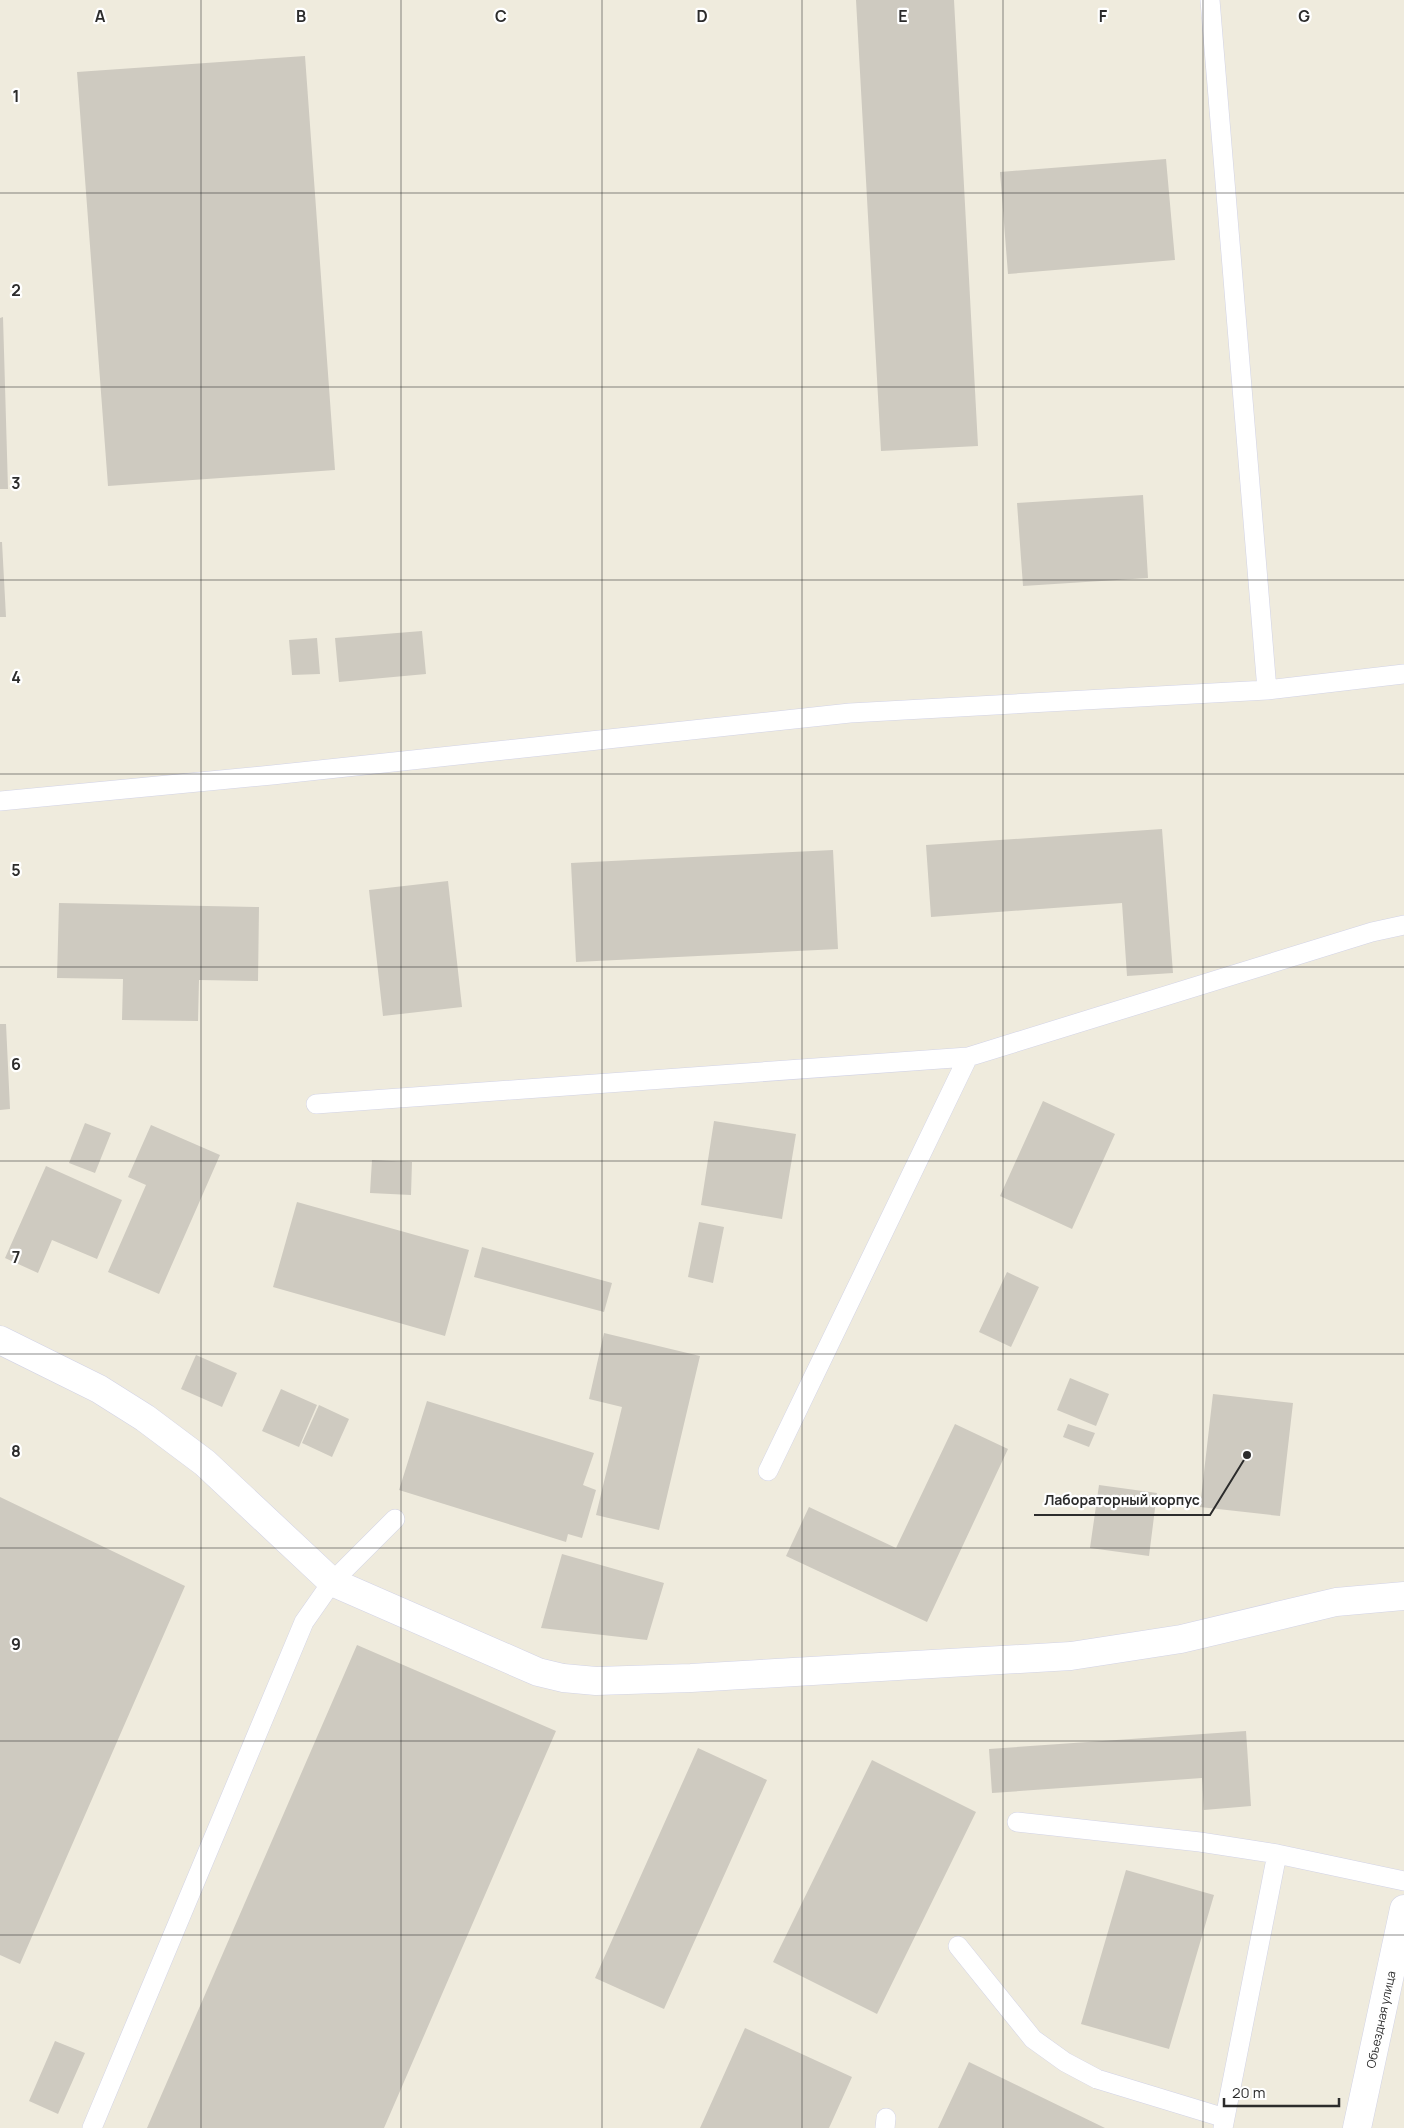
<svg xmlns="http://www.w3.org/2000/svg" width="1404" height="2128" viewBox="0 0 1404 2128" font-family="Manrope,sans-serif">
<rect width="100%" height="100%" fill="#efebdd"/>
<path fill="#cecac0" d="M 856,0 L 954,0 L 978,446 L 881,451 Z
M 305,56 L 335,470 L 108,486 L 77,72 Z
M 1166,159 L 1175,260 L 1008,274 L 1000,172 Z
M 3,317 L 8,489 L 0,489 L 0,318 Z
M 1143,495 L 1148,578 L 1023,586 L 1017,503 Z
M 0,542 L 2,542 L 6,617 L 0,617 Z
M 422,631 L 426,674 L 339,682 L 335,638 Z
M 317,638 L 320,674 L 292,675 L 289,640 Z
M 1162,829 L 1173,973 L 1127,976 L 1122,903 L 931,917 L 926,845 Z
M 833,850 L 838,949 L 576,962 L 571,863 Z
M 448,881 L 462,1007 L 383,1016 L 369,890 Z
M 59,903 L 259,907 L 258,981 L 199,980 L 198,1021 L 122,1020 L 123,979 L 57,978 Z
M 0,1024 L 6,1024 L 10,1109 L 0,1110 Z
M 1043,1101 L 1115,1134 L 1072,1229 L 1000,1196 Z
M 714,1121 L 796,1134 L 782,1219 L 701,1205 Z
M 85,1123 L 111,1133 L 95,1173 L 69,1163 Z
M 151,1125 L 220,1155 L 159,1294 L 108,1272 L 146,1185 L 128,1177 Z
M 372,1160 L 412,1162 L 411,1195 L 370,1193 Z
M 46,1166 L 122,1200 L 97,1259 L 52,1240 L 38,1273 L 5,1258 Z
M 297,1202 L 469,1250 L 445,1336 L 273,1287 Z
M 699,1222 L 724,1227 L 713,1283 L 688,1277 Z
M 482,1247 L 612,1283 L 604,1312 L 474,1277 Z
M 1007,1272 L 1039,1287 L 1011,1347 L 979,1332 Z
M 604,1333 L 700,1356 L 659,1530 L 596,1515 L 622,1407 L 589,1399 Z
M 196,1355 L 237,1373 L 222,1407 L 181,1389 Z
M 1070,1378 L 1109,1394 L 1096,1426 L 1057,1410 Z
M 281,1389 L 317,1405 L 299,1447 L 262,1431 Z
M 1213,1394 L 1293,1403 L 1280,1516 L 1200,1507 Z
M 427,1401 L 594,1453 L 583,1485 L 596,1490 L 582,1538 L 568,1534 L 566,1542 L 399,1490 Z
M 319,1405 L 349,1419 L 332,1457 L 302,1443 Z
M 955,1424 L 1008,1449 L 927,1622 L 786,1556 L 809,1507 L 896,1548 Z
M 1068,1424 L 1095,1433 L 1089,1447 L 1063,1437 Z
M 1099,1485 L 1157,1493 L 1149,1556 L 1090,1548 Z
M 0,1497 L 185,1586 L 20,1964 L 0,1955 Z
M 562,1554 L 664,1583 L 647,1640 L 541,1628 Z
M 357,1645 L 556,1731 L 384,2128 L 147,2128 Z
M 1246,1731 L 1251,1806 L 1204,1810 L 1202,1778 L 992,1793 L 989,1749 Z
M 698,1748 L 767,1780 L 664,2009 L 595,1978 Z
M 872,1760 L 976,1812 L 877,2014 L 773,1962 Z
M 1126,1870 L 1214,1895 L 1169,2049 L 1081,2024 Z
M 745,2028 L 852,2077 L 829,2128 L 700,2128 Z
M 55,2041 L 85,2053 L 58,2114 L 29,2101 Z
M 969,2062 L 1105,2128 L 938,2128 Z"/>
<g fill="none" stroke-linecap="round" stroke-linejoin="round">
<g stroke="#d2d3e6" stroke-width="20">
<path id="service" d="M 1210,0 L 1267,690
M 0,801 L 272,775 L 850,713 L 1267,690 L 1404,674
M 316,1104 L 968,1057 L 1372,932 L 1404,925
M 768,1471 L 968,1057
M 1017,1822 L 1200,1842 L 1277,1854 L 1404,1881
M 958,1946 L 1033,2039 L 1065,2062 L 1097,2079 L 1225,2118
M 92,2128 L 304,1622 L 332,1582 L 395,1519
M 885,2128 L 886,2118
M 1223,2128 L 1277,1854"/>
</g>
<g stroke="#d2d3e6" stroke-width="29">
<path id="minor" d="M 0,1340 L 99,1389 L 145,1418 L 205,1463 L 332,1582 L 538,1672 L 563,1678 L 596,1681 L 691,1678 L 1071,1656 L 1181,1639 L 1336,1602 L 1404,1596"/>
</g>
<g stroke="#d2d3e6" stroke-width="29">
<g id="secondary">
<path id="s1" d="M 1357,2128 L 1404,1909"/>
</g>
</g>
<use href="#service" stroke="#fff" stroke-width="19"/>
<use href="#minor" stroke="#fff" stroke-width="28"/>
<use href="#secondary" stroke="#fff" stroke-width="28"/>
</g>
<path fill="none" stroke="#2c2c2c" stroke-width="1" stroke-opacity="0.55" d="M 201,0 L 201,2128M 401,0 L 401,2128M 602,0 L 602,2128M 802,0 L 802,2128M 1003,0 L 1003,2128M 1203,0 L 1203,2128M 0,193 L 1404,193M 0,387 L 1404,387M 0,580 L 1404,580M 0,774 L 1404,774M 0,967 L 1404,967M 0,1161 L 1404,1161M 0,1354 L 1404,1354M 0,1548 L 1404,1548M 0,1741 L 1404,1741M 0,1935 L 1404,1935"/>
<g text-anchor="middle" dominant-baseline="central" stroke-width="4.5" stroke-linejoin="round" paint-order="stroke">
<g font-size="12" fill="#2c2c2c" stroke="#fff">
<text stroke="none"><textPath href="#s1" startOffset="111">Объездная улица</textPath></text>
</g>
</g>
<g font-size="16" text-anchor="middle" font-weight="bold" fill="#2c2c2c" stroke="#fff" stroke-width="4.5" stroke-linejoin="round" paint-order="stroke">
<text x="100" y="22">A</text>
<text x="301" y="22">B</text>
<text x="501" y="22">C</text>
<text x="702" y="22">D</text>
<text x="903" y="22">E</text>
<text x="1103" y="22">F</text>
<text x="1304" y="22">G</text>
<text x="16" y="102">1</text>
<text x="16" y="296">2</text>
<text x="16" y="489">3</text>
<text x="16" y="683">4</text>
<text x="16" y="876">5</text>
<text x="16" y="1070">6</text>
<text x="16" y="1263">7</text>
<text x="16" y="1457">8</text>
<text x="16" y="1650">9</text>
</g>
<path fill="none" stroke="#2c2c2c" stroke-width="2" d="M1247 1455L1210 1515H1034"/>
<circle fill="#2c2c2c" stroke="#fff" stroke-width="2" cx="1247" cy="1455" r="5"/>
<g font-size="14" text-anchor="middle" font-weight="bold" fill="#2c2c2c" stroke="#fff" stroke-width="4.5" stroke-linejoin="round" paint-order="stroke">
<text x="1122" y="1505">Лабораторный корпус</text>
</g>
<path d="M1224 2098v8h115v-8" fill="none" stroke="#2c2c2c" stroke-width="2.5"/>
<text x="1232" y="2098" font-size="15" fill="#2c2c2c" stroke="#ffffff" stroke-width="4" paint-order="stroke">20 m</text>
</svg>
